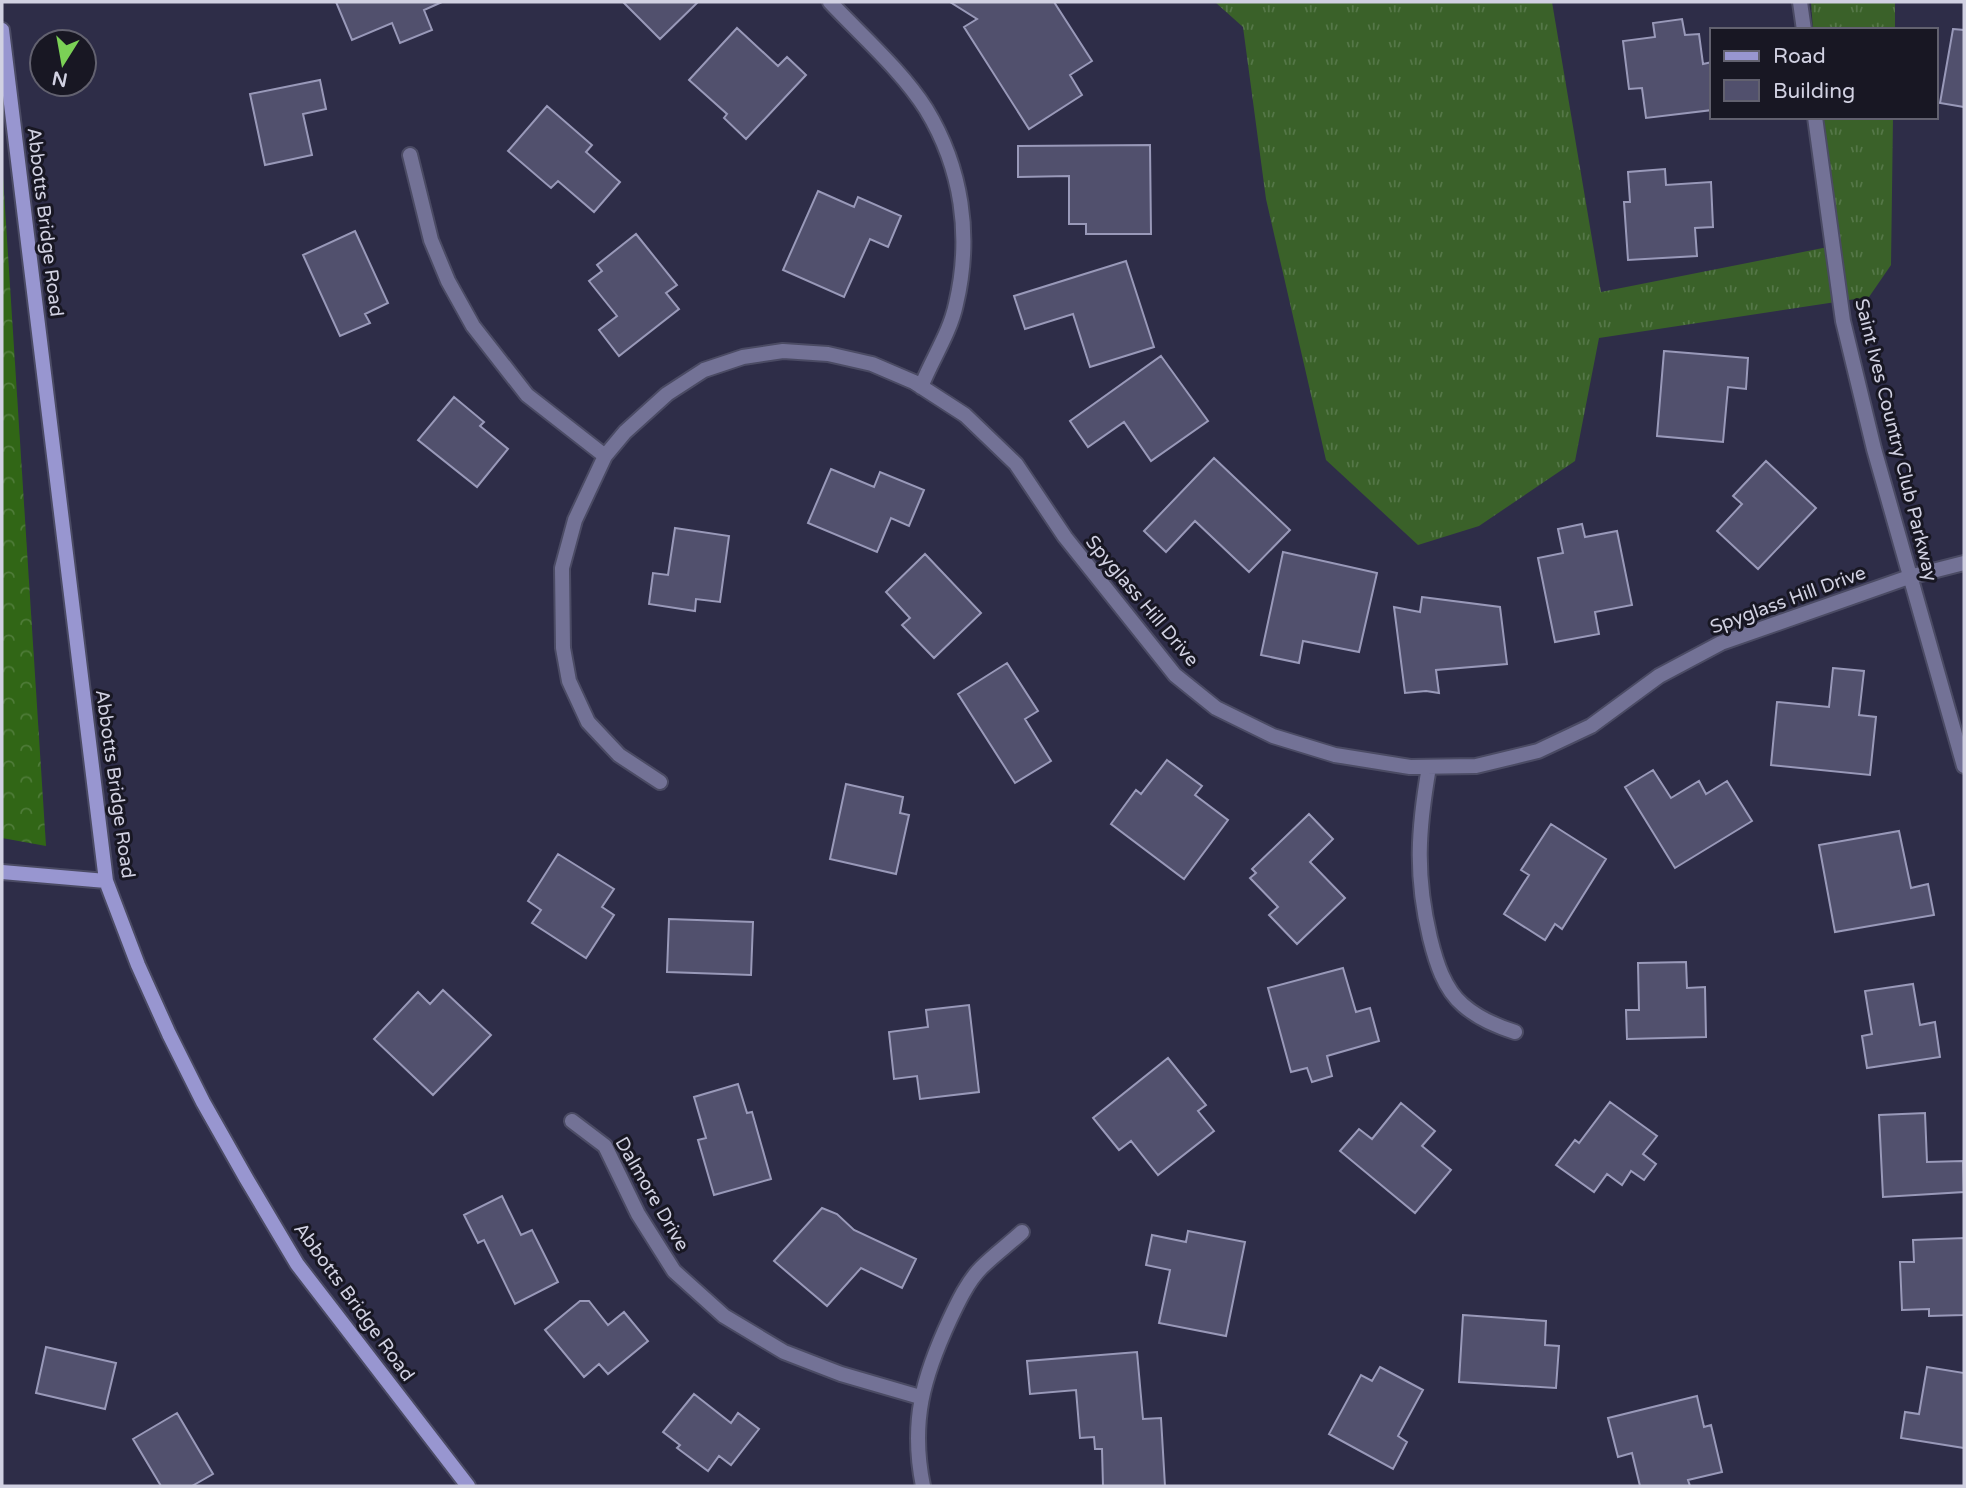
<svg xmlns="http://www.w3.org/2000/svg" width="1966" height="1488" viewBox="0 0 1966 1488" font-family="'Varela Round',sans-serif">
<defs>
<pattern id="grass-tufts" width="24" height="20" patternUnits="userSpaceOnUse" patternTransform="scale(1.75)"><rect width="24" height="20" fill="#3a6129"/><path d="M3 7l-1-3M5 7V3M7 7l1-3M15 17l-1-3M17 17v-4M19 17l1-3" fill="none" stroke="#557748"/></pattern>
<pattern id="forest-crowns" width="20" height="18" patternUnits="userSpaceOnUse" patternTransform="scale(1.75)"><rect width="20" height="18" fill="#316616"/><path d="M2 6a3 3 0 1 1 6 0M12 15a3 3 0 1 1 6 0" fill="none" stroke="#4e7b38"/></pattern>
</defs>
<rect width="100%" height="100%" fill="#2e2d48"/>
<path fill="url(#grass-tufts)" d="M 1215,2 L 1552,2 L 1601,292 L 1833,246 L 1822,117 L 1893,117 L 1891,265 L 1869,297 L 1599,338 L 1575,461 L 1479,526 L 1418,545 L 1326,460 L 1266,199 L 1243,27 Z
M 1811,2 L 1895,2 L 1895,30 L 1813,30 Z"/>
<path fill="url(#forest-crowns)" d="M 2,161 L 46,846 L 2,838 Z"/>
<path fill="#51506d" stroke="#9999b9" stroke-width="2" d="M 336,2 L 442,2 L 424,10 L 432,30 L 400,43 L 392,23 L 352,40 Z
M 623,2 L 698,2 L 660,39 Z
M 950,2 L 1054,2 L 1092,61 L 1070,75 L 1082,95 L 1029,129 L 964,27 L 977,19 Z
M 1682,19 L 1685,35 L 1699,34 L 1703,64 L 1712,62 L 1712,110 L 1646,118 L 1642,88 L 1629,89 L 1623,41 L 1655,37 L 1653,23 Z
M 737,28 L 778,66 L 787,57 L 806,75 L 746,139 L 724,118 L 727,114 L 689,80 Z
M 1953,29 L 1964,30 L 1964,107 L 1940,103 Z
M 320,80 L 326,109 L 303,114 L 312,155 L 265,165 L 250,94 Z
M 547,106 L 592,145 L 586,152 L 620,182 L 594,212 L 558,181 L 551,188 L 508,151 Z
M 1150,145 L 1151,234 L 1086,234 L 1086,224 L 1069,224 L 1069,176 L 1018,177 L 1018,146 Z
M 1665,169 L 1666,185 L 1711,182 L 1713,227 L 1695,228 L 1697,256 L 1628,260 L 1624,202 L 1630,202 L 1628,172 Z
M 818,191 L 854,207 L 858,197 L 901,216 L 888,247 L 870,239 L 844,297 L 783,270 Z
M 355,231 L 388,303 L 365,314 L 370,323 L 340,336 L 303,255 Z
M 636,234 L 677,285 L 666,293 L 679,309 L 619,356 L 599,330 L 617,316 L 589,281 L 602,271 L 597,265 Z
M 1126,261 L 1154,347 L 1090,367 L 1073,314 L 1025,329 L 1014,296 Z
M 1664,351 L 1748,358 L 1746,389 L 1728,387 L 1723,442 L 1657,436 Z
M 1161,356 L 1208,421 L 1151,461 L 1124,422 L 1088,447 L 1070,421 Z
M 454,397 L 484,422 L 480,426 L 508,449 L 477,487 L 418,440 Z
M 1214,458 L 1290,530 L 1249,572 L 1195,521 L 1166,552 L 1144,531 Z
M 1766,461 L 1816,508 L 1758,569 L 1717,531 L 1742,504 L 1733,496 Z
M 831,469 L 874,487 L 880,472 L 924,490 L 909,526 L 891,518 L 877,552 L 808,523 Z
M 1582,524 L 1585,537 L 1617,531 L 1632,605 L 1595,612 L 1599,634 L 1555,642 L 1538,558 L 1563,553 L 1558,529 Z
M 675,528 L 729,536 L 720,602 L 696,599 L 695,611 L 649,604 L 653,573 L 668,575 Z
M 1283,552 L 1377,573 L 1359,652 L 1303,641 L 1299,663 L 1261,655 Z
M 925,554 L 981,613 L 934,658 L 902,625 L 910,618 L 886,592 Z
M 1422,597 L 1500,607 L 1507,664 L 1436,670 L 1439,693 L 1426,691 L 1405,693 L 1394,607 L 1420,612 Z
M 1007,663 L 1038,711 L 1025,719 L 1051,761 L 1015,783 L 958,694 Z
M 1833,668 L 1864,671 L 1859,715 L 1876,717 L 1870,775 L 1771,765 L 1777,702 L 1829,707 Z
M 1167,760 L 1202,786 L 1195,795 L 1228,820 L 1184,879 L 1111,824 L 1136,790 L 1141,794 Z
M 1653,770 L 1671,798 L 1699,781 L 1706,794 L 1727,781 L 1752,821 L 1675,868 L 1625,787 Z
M 846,784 L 903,797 L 900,813 L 909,815 L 896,874 L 830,859 Z
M 1309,814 L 1333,839 L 1310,862 L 1345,898 L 1297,944 L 1269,915 L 1278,907 L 1250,878 L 1256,873 L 1252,869 Z
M 1551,824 L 1606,859 L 1562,929 L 1555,924 L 1545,940 L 1504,914 L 1529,875 L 1521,870 Z
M 1899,831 L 1911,888 L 1928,884 L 1934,915 L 1835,932 L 1819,845 Z
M 558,854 L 614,889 L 602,907 L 614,915 L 586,958 L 532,923 L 541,910 L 528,901 Z
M 669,919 L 753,922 L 751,975 L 667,972 Z
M 1686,962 L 1687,988 L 1705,987 L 1706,1037 L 1627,1039 L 1626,1010 L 1639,1010 L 1638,963 Z
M 1343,968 L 1356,1012 L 1370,1008 L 1379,1041 L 1327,1056 L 1332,1076 L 1312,1082 L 1307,1068 L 1291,1072 L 1268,988 Z
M 1913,984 L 1920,1025 L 1935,1022 L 1940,1057 L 1867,1068 L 1862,1036 L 1872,1034 L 1865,991 Z
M 443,990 L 491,1035 L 433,1095 L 374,1039 L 418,992 L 430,1004 Z
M 969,1005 L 979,1092 L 920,1099 L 917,1076 L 894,1079 L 889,1032 L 928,1027 L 926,1010 Z
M 1168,1058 L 1206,1105 L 1198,1111 L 1214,1131 L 1158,1175 L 1131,1141 L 1119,1150 L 1093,1118 Z
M 738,1084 L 747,1113 L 752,1112 L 771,1179 L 714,1195 L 698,1140 L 706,1138 L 694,1097 Z
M 1610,1102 L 1657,1136 L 1643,1154 L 1656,1164 L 1644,1180 L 1631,1171 L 1622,1185 L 1607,1174 L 1594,1192 L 1556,1165 L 1575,1140 L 1579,1143 Z
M 1401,1103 L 1435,1131 L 1422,1146 L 1451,1170 L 1415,1213 L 1340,1151 L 1359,1129 L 1372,1139 Z
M 1925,1113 L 1927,1162 L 1963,1161 L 1964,1192 L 1883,1197 L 1879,1115 Z
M 502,1196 L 521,1235 L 532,1230 L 558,1282 L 515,1304 L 484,1240 L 478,1243 L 464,1215 Z
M 822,1208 L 837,1214 L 854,1230 L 916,1259 L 902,1288 L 861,1268 L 827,1306 L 774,1261 Z
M 1188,1231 L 1245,1242 L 1226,1336 L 1159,1323 L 1170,1270 L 1146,1265 L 1152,1235 L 1186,1242 Z
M 1964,1238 L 1964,1315 L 1929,1316 L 1929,1309 L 1902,1310 L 1900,1262 L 1914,1262 L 1913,1240 Z
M 580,1301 L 589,1301 L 608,1325 L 624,1312 L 648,1341 L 608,1374 L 599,1364 L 584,1377 L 545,1330 Z
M 1463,1315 L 1546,1321 L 1545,1345 L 1559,1346 L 1556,1388 L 1459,1382 Z
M 46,1347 L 116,1363 L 105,1409 L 36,1393 Z
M 1137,1352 L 1143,1419 L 1161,1418 L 1165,1486 L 1103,1486 L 1102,1449 L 1095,1449 L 1094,1437 L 1080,1438 L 1076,1390 L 1030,1394 L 1027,1361 Z
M 1380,1367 L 1423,1390 L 1398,1436 L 1407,1442 L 1393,1469 L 1329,1434 L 1361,1375 L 1372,1381 Z
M 1927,1367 L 1964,1373 L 1964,1448 L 1901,1438 L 1905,1412 L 1919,1414 Z
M 694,1394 L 731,1423 L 738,1413 L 759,1429 L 731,1465 L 719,1456 L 708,1471 L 677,1448 L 680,1445 L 663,1432 Z
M 1697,1396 L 1704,1427 L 1711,1425 L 1722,1472 L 1688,1480 L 1690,1486 L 1640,1486 L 1632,1453 L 1618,1457 L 1608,1418 Z
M 177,1413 L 213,1474 L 192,1486 L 161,1486 L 133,1439 Z"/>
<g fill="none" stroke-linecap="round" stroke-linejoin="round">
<g stroke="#4b4b64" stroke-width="18">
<path id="street" d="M 830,2 C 861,35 902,71 926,109 C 962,168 972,236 956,304 C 950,333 932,359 921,387
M 1800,2 L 1804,30
M 1815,117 L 1843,321 L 1874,449 L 1964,766
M 410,155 L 431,240 L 448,281 L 473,326 L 527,395 L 605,456
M 1429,767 C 1418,830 1415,875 1430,938 C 1436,962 1444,989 1463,1005 C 1479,1019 1496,1026 1515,1032
M 660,782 L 619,755 L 588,722 L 569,681 L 563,648 L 562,568 L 575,520 L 605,456 L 625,432 L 667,394 L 704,370 L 743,357 L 783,351 L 828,354 L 872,364 L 914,382 L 965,415 L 1016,464 L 1065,537 L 1175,675 L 1216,708 L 1273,736 L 1335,755 L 1410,767 L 1476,766 L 1538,751 L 1591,726 L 1659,676 L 1721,643 L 1909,577 L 1964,563
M 572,1121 L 605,1146 L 638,1214 L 674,1271 L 724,1316 L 784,1352 L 841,1374 L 920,1397
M 923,1486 C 910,1422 923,1377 950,1319 C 958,1302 968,1281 981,1268 C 994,1255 1009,1244 1022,1232"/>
</g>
<g stroke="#4b4b64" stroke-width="18">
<path id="secondary" d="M 2,30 L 106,881 L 138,965 L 169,1034 L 203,1102 L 246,1178 L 297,1264 L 468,1486
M 2,872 L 106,881"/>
</g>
<use href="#street" stroke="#737296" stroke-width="14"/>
<use href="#secondary" stroke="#9896d0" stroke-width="14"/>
</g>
<g text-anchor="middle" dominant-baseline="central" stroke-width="6" stroke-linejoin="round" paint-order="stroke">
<g font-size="19" fill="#d1d1e2" stroke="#181723">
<text transform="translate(45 222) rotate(83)">Abbotts Bridge Road</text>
<text transform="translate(1896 440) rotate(76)">Saint Ives Country Club Parkway</text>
<text transform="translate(1788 600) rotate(-20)">Spyglass Hill Drive</text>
<text transform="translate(1142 601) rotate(50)">Spyglass Hill Drive</text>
<text transform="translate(115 784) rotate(82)">Abbotts Bridge Road</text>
<text transform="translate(652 1194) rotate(60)">Dalmore Drive</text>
<text transform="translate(354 1302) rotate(54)">Abbotts Bridge Road</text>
</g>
</g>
<rect width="1966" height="1488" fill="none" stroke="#d1d1e2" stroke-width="7"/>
<rect x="1710" y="28" width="228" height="91" fill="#181723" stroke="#62616f" stroke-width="2"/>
<rect x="1724" y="51" width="35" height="10" fill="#9896d0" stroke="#62616f" stroke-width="2"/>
<text x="1773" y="63" font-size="21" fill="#d1d1e2">Road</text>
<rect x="1724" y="80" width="35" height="21" fill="#51506d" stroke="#62616f" stroke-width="2"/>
<text x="1773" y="98" font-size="21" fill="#d1d1e2">Building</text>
<g transform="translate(63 63) rotate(191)"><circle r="33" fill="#181723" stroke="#62616f" stroke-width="2"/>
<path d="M0-5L12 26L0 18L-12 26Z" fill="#7bd156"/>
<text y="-10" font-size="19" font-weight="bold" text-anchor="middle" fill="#d1d1e2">N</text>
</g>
</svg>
